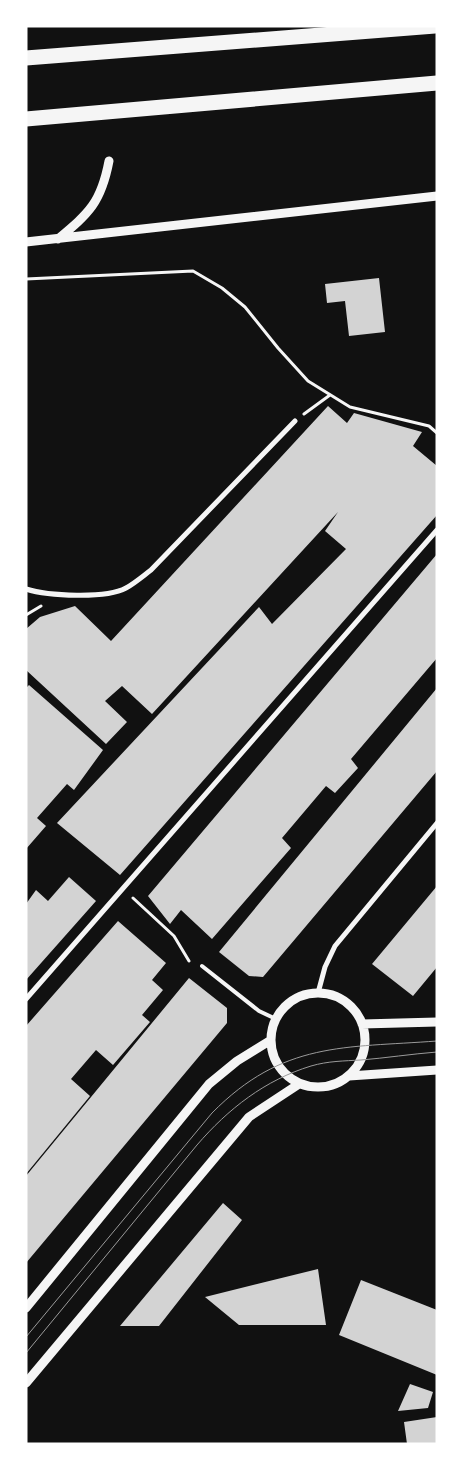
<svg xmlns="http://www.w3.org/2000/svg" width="463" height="1470" viewBox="0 0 463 1470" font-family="'Varela Round',sans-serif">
<rect width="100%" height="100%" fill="#111"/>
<path fill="#d3d3d3" d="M 379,278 L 385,332 L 349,336 L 345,301 L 327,303 L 325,284 Z
M 328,406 L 347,423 L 354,413 L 422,432 L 413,446 L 437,466 L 437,515 L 120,875 L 57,823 L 259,607 L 272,624 L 346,549 L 325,531 L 338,512 L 152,714 L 122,686 L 105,701 L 127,722 L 106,744 L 26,670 L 26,629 L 40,617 L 75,606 L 111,641 Z
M 437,554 L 437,658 L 351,759 L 358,768 L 335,793 L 326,786 L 282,838 L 291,848 L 212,939 L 181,910 L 170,924 L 148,896 Z
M 29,685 L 103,750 L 74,790 L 67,784 L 37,818 L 46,826 L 26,849 L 26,688 Z
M 437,688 L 437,771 L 263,977 L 249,976 L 219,952 Z
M 69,877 L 96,901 L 26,980 L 26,904 L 36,890 L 48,901 Z
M 437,886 L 437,967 L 413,996 L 372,964 Z
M 118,921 L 166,963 L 152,980 L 163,990 L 142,1015 L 150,1022 L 113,1065 L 96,1050 L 71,1079 L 90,1096 L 26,1174 L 26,1026 Z
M 189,978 L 227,1008 L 227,1023 L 26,1263 L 26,1176 Z
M 223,1203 L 242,1220 L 159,1326 L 120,1326 Z
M 318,1269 L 326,1325 L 239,1325 L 205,1297 Z
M 361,1280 L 437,1310 L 437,1375 L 339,1335 Z
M 410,1384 L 433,1392 L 428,1408 L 398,1411 Z
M 437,1417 L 437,1444 L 407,1444 L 404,1422 Z"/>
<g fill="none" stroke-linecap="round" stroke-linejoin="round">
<path stroke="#f5f5f5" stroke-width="3" d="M 26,279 L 193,271 L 222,288 L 245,307 L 278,348 L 308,381 L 350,407 L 429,426 L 437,433
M 304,414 L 330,395
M 26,615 L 41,606
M 133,898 L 174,936 L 189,961"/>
<path stroke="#f5f5f5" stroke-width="4" d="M 202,966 L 259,1011 L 276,1019"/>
<path stroke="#f5f5f5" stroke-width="5" d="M 26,589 C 48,596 106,599 126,588 C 135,583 143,576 151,570 L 295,421
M 318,993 L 325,967 L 335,946 L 437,823
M 26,999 L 437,530"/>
<path stroke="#f5f5f5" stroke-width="9" d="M 58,239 C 89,213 101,203 109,161
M 26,242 L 437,196
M271 1040a47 47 0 1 1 94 0a47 47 0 1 1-94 0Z
M 362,1024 L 437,1022
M 349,1076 L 437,1070
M 26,1308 L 209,1084 L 237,1061 L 271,1040
M 26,1383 L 249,1117 L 299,1084"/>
<path stroke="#f5f5f5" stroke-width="15" d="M 26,58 L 435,26
M 26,119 L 437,83"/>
<path stroke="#9a9a9a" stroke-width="1" d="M 26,1337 L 212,1113 C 283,1041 344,1048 437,1041
M 26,1353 L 197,1145 C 228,1109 265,1080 311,1066 C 328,1061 344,1061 361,1060 C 386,1058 411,1054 437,1052"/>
</g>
<rect width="463" height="1470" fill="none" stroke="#ffffff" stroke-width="55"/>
</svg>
